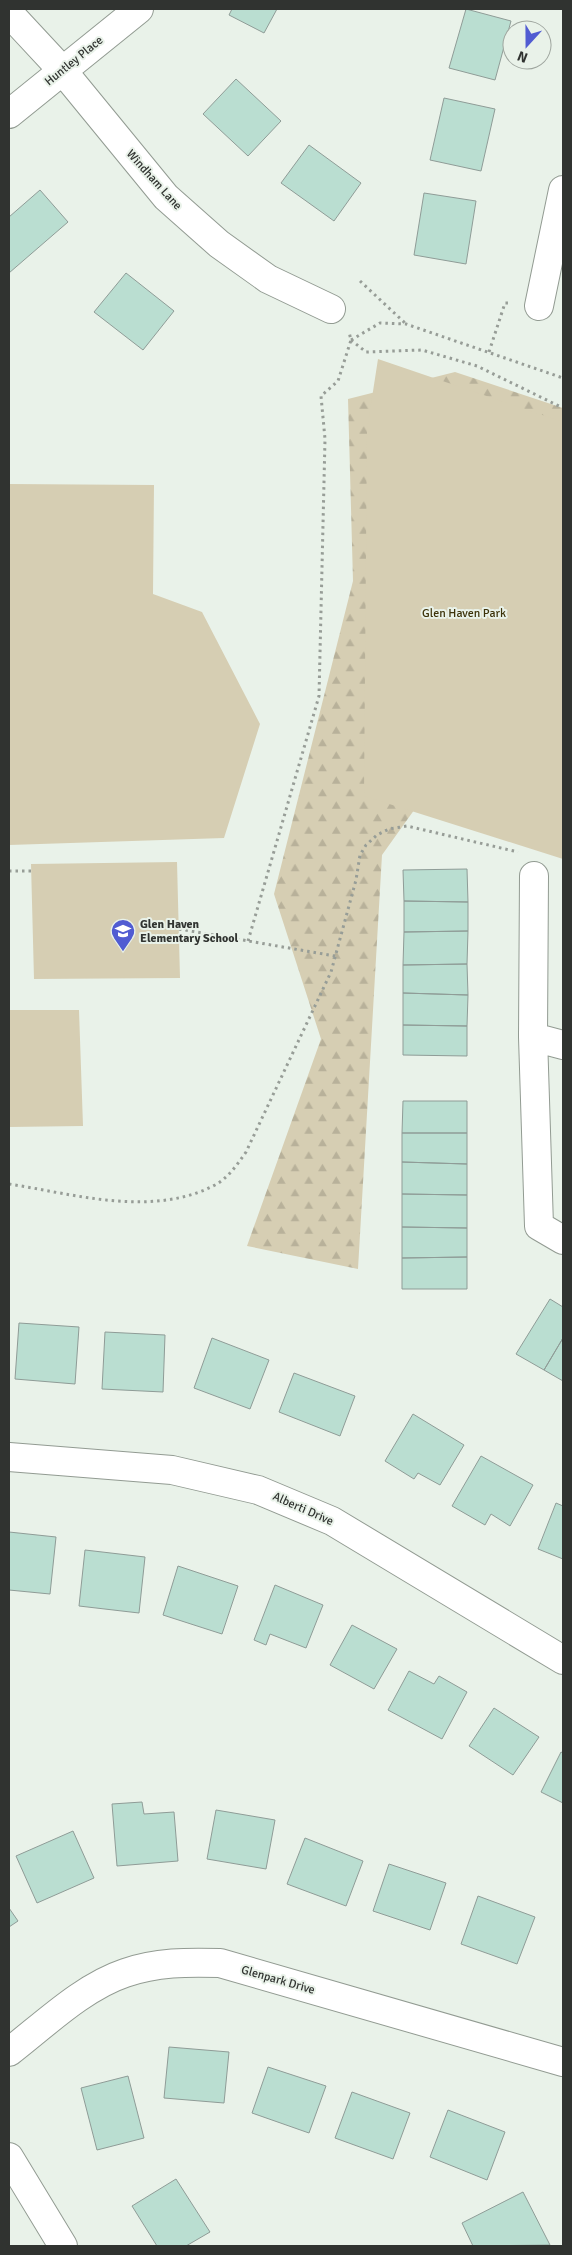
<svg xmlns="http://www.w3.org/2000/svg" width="572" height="2255" viewBox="0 0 572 2255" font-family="Signika,sans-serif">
<defs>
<pattern id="forest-firs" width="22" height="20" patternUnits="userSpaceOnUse" patternTransform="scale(1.25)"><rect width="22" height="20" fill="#d6ceb3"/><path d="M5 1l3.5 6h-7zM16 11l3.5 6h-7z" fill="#b8b19a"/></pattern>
</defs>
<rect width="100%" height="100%" fill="#e9f2e9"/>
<path fill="url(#forest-firs)" d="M 455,372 L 563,408 L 563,852 L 417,806 L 382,855 L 358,1269 L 247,1246 L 321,1039 L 274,894 L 353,581 L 348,399 Z"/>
<path fill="#d6ceb3" d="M 378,359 L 563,422 L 563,859 L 364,796 L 367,430 Z
M 9,484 L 154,485 L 153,594 L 202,612 L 260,724 L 224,838 L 9,845 Z
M 177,862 L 180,978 L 34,979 L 31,864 Z
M 9,1010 L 79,1010 L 83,1126 L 9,1127 Z"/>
<path fill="#baded1" stroke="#8f9c97" d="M 232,9 L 277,9 L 264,33 L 229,15 Z
M 466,9 L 511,21 L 495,80 L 449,68 Z
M 236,79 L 281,121 L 248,156 L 203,114 Z
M 444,98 L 495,109 L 481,171 L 430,160 Z
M 309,145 L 361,183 L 334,221 L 281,183 Z
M 40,190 L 68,222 L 9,273 L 9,217 Z
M 424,193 L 476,201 L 466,264 L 414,255 Z
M 126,273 L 174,311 L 143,350 L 94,312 Z
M 467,869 L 468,902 L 404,901 L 403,870 Z
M 404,901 L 468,902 L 468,931 L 404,932 Z
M 468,931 L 467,964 L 403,965 L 404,932 Z
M 467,964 L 468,995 L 403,993 L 403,965 Z
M 403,993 L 468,995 L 467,1026 L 403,1025 Z
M 403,1025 L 467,1026 L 467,1056 L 403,1055 Z
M 403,1101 L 467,1101 L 467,1133 L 402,1133 Z
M 402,1133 L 467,1133 L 467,1164 L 402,1162 Z
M 402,1162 L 467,1164 L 467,1195 L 402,1194 Z
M 402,1194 L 467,1195 L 467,1228 L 402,1227 Z
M 402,1227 L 467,1228 L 467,1257 L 402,1258 Z
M 467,1257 L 467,1289 L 402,1289 L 402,1258 Z
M 550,1299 L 563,1307 L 563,1338 L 544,1370 L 516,1354 Z
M 19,1323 L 79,1327 L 75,1384 L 15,1379 Z
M 105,1332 L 165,1335 L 163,1392 L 102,1389 Z
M 212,1338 L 269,1360 L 250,1409 L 194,1388 Z
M 563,1338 L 563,1381 L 544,1370 Z
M 294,1373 L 355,1396 L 340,1436 L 279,1412 Z
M 413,1414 L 464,1445 L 440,1485 L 418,1473 L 414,1479 L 385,1461 Z
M 481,1456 L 533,1485 L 510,1526 L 491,1514 L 485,1525 L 452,1506 Z
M 556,1503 L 563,1506 L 563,1559 L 538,1549 Z
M 9,1532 L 56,1537 L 50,1594 L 9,1590 Z
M 85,1550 L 145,1557 L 139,1613 L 79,1606 Z
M 178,1566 L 238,1586 L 222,1634 L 163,1615 Z
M 275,1585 L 323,1605 L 306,1648 L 270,1634 L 266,1645 L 254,1640 Z
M 352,1625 L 397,1649 L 374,1689 L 330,1665 Z
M 409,1671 L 434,1684 L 439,1676 L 467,1692 L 442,1739 L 388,1710 Z
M 494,1708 L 539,1737 L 513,1775 L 469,1746 Z
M 561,1752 L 563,1753 L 563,1803 L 541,1792 Z
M 142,1802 L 144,1814 L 174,1812 L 178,1861 L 117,1866 L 112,1804 Z
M 216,1810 L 275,1820 L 266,1869 L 207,1859 Z
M 73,1831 L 94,1878 L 37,1903 L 16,1856 Z
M 305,1838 L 363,1861 L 346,1906 L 287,1884 Z
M 389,1864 L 446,1883 L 430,1930 L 373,1911 Z
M 478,1896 L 535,1917 L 517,1964 L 461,1944 Z
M 9,1908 L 18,1921 L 9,1927 Z
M 169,2047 L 229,2052 L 224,2103 L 164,2098 Z
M 268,2067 L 326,2086 L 309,2133 L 252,2113 Z
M 128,2076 L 144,2138 L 97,2150 L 81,2088 Z
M 352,2092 L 410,2113 L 393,2159 L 335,2138 Z
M 448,2110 L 505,2132 L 487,2180 L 430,2157 Z
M 176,2179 L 210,2232 L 186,2246 L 157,2246 L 132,2206 Z
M 523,2192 L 550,2245 L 473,2246 L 462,2223 Z"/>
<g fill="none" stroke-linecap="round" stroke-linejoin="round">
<g stroke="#929b92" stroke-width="30">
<path id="minor" d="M 9,13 L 62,70 L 166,197 L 219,244 L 268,279 L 331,309
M 9,114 L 139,9
M 539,306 L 563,190
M 533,1037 L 534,876
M 563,1045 L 533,1037 L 539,1226 L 563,1240
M 9,1457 L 172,1470 L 258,1490 L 332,1521 L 563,1660
M 9,2052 C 44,2025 83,1987 125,1973 C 156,1962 188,1962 220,1963 L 563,2062
M 9,2157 L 63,2246"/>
</g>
<path stroke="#979d97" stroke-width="3" stroke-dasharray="2.5 4" stroke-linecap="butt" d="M 360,281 L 405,323
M 351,340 L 366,352 L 422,350 L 477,366 L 563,408
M 351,340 L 380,323 L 406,324 L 563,378
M 489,352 L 505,303 L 510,303
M 9,871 L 32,871
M 179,929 L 335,956
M 248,941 L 319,696 L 325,439 L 321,396 L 338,381 L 351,340 L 349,332
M 9,1184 C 74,1194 152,1218 215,1185 C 228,1178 237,1165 246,1152 L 331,972 L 356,880 L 360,855 L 366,845 L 377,835 L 389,829 L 407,826 L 518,852"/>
<use href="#minor" stroke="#fff" stroke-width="28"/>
</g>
<defs>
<g id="school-pin" transform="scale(1.25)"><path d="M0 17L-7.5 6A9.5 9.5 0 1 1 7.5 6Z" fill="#515cd2" stroke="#e9f2e9"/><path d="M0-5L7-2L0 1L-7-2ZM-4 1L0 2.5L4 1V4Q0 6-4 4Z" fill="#fff"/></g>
</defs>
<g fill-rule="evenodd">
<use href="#school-pin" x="123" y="931"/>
</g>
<g text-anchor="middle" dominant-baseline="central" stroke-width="4" stroke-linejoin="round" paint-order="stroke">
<g font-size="12" fill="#303330" stroke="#e9f2e9">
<text transform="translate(74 61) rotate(-39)">Huntley Place</text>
<text transform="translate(154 180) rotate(48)">Windham Lane</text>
<text transform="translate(303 1509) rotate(24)">Alberti Drive</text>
<text transform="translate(278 1980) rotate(16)">Glenpark Drive</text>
</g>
<g font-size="12" fill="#3d330a" stroke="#e9f2e9">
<text x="464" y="613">Glen Haven Park</text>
</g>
<g font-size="12" font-weight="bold" fill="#303330" stroke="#e9f2e9" text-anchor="start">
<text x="140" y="924">Glen Haven<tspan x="140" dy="14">Elementary School</tspan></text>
</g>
</g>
<rect width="572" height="2255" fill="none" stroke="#303330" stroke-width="20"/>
<g transform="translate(527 45) rotate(201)"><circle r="24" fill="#e9f2e9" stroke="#9fa69f"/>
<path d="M0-4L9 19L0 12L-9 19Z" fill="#515cd2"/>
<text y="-8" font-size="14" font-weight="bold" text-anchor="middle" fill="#303330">N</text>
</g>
</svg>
